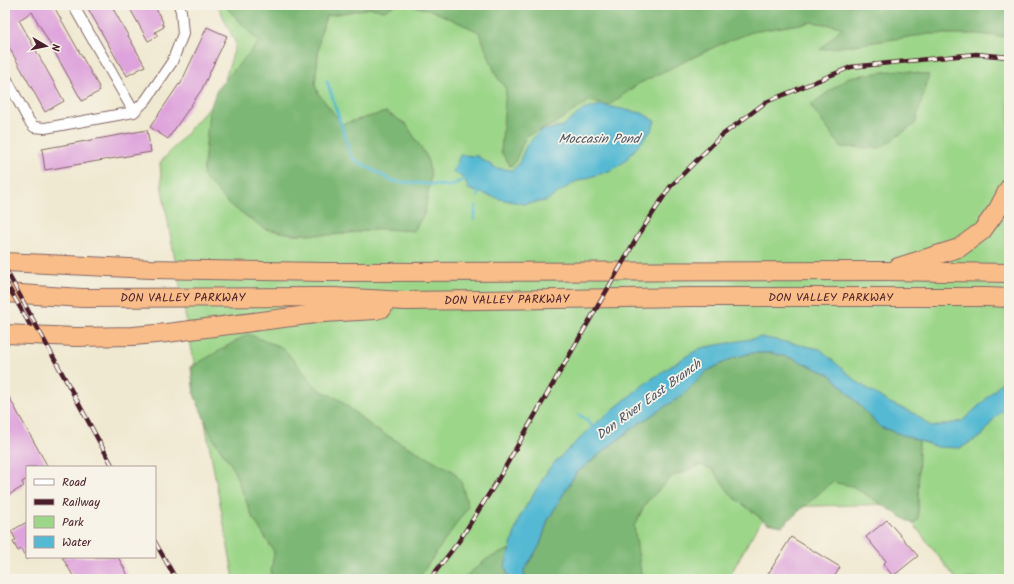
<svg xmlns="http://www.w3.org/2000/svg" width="1014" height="584" viewBox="0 0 1014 584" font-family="Kalam,sans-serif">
<rect width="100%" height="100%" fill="#f7f3e8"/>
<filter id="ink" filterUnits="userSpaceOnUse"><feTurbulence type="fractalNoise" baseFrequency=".025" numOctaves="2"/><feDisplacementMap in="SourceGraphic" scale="8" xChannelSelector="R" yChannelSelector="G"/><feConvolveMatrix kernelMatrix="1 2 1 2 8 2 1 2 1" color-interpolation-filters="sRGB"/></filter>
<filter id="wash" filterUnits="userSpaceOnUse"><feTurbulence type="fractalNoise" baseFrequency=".012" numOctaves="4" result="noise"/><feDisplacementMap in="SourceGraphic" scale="16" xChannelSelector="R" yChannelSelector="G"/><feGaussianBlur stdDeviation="0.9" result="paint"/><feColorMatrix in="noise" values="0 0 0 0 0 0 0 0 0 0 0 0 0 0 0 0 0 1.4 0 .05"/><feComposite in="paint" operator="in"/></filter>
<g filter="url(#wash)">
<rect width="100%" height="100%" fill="#f0e9d1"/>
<path fill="#9cd689" stroke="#737a5a" d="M 216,5 L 1009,5 L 1009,579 L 956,579 L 898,504 L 771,507 L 750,539 L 728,579 L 234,579 L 162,189 L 160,163 L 220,95 L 236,44 L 219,8 Z"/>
<path fill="#7db775" stroke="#646b50" d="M 224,5 L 395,5 L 384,11 L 371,8 L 326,16 L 320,36 L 315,85 L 318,93 L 342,124 L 386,112 L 406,124 L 427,157 L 431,176 L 425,212 L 414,231 L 383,229 L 332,235 L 292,234 L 265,229 L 229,204 L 203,176 L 209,112 L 217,89 L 259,42 Z
M 408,5 L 1009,5 L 1009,37 L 977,34 L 929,34 L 820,50 L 842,27 L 812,22 L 752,32 L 719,45 L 638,84 L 608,106 L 589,101 L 552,125 L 526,136 L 514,164 L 510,166 L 501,152 L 506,89 L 497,77 L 479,32 L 431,10 Z
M 898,70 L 929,75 L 915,124 L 880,148 L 841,147 L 810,105 L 849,77 Z
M 248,334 L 283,348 L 318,389 L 340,400 L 375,429 L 453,471 L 461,481 L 468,507 L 418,579 L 270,579 L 274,552 L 252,516 L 232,466 L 212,437 L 194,394 L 191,367 Z
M 751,353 L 772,353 L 792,358 L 831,375 L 880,427 L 919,440 L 918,520 L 913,524 L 852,486 L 832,482 L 782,526 L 767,523 L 731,495 L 713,470 L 701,465 L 671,477 L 646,503 L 634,526 L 642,579 L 525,579 L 524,570 L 540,545 L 548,520 L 576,473 L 635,426 L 683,395 L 707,371 L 733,358 Z
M 510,549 L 505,566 L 509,579 L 462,579 L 487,559 Z"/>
<path fill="#54b9d3" stroke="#4f6c7f" d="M 601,105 L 642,113 L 655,121 L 652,130 L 624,162 L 612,170 L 575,182 L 546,201 L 524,204 L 500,199 L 468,189 L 465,179 L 453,172 L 460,155 L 477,156 L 496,168 L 512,170 L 518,165 L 526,146 L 540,131 L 563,126 L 583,110 Z
M 761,337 L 820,349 L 856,381 L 888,402 L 915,414 L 932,427 L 962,421 L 984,401 L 1009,374 L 1009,404 L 993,420 L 982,436 L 960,448 L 937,447 L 880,427 L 831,375 L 792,358 L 772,353 L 751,353 L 733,358 L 707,371 L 683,395 L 635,426 L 576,473 L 548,520 L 540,545 L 524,570 L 525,579 L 509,579 L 505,566 L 519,518 L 550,467 L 595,424 L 647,382 L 685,357 L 701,348 Z"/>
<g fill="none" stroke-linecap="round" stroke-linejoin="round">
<path stroke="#54b9d3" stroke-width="3" d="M 327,81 L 352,158 L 392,181 L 450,186 L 465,179
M 478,196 L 478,192
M 474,219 L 476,206
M 579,415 L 588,421 L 595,430"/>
</g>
<g id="blocks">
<path fill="#dea3dc" d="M 5,5 L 53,5 L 99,87 L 98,87 L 100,91 L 82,101 L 32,12 L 19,20 L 64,101 L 45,112 L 5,40 Z
M 86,5 L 111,5 L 145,66 L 127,76 L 125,72 L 124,72 Z
M 128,5 L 152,5 L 153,8 L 155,7 L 163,22 L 162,23 L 164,27 L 155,32 L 158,36 L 148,41 Z
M 207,27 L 227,36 L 202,89 L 168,139 L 150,127 L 179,84 L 180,85 Z
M 147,130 L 151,152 L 45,170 L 42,149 Z
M 5,390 L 48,467 L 27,467 L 27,479 L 22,482 L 24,486 L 5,497 Z
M 887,520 L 918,556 L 893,576 L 883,564 L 886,561 L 866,537 Z
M 27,522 L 27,560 L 21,549 L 18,551 L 13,542 L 16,540 L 11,531 Z
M 791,537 L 840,567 L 833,579 L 765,579 Z
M 62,557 L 118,557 L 130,579 L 75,579 Z"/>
</g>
</g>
<g filter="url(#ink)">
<use href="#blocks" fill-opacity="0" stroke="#846665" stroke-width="1"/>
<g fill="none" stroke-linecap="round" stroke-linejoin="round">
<g stroke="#846665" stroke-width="12">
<path id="minor" d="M 73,5 L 134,112
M 5,76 L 29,121 L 34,127 L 45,128 L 134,112 L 146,100 L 172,62 L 183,34 L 181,11 L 179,5"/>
</g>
<g stroke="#846665" stroke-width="20">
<g id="motorway">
<path d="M 5,262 L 150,269 L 325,272 L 884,271 L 1009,273"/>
<path d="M 898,267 L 959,248 L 982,231 L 998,209 L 1009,188"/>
<path id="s1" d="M 5,293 L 82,298 L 334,297 L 405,301 L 693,297 L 987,297 L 1009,298"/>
<path d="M 5,334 L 76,337 L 133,336 L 167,333 L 323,313 L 376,310 L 383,308"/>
</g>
</g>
<use href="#minor" stroke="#fff" stroke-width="10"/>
<use href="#motorway" stroke="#f8bd89" stroke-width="18"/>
<g stroke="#4a1f2b" stroke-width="4.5">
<path id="rail" d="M 5,268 L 113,467
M 5,281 L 30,325
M 155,542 L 176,579
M 430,579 L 459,541 L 496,483 L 638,236 L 670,187 L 721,136 L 766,102 L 851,67 L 976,54 L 1009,57"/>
</g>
<use href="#rail" stroke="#f7f3e8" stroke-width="3" stroke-dasharray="9" stroke-linecap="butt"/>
</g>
</g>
<g text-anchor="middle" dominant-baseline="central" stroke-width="3.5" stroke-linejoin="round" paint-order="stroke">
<g font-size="12" fill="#4a1f2b" stroke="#f7f3e8">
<text stroke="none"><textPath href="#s1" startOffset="178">DON VALLEY PARKWAY</textPath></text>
<text stroke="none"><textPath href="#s1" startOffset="826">DON VALLEY PARKWAY</textPath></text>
<text stroke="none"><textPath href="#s1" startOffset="502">DON VALLEY PARKWAY</textPath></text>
</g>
<g font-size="13" font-style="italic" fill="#4e5566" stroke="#f7f3e8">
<text x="599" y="139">Moccasin Pond</text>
<text transform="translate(649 400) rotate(-36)">Don River East Branch</text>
</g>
</g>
<rect width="1014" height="584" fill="none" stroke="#f7f3e8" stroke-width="20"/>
<rect x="26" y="466" width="130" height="92" fill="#f7f3e8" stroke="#b29e9c"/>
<rect x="34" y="479" width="20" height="6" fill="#ffffff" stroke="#b29e9c"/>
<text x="62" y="486" font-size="12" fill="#4a1f2b">Road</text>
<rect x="34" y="499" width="20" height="6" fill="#4a1f2b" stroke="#b29e9c"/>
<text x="62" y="506" font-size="12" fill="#4a1f2b">Railway</text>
<rect x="34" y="516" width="20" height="12" fill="#9cd689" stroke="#b29e9c"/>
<text x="62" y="526" font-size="12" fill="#4a1f2b">Park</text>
<rect x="34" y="536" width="20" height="12" fill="#54b9d3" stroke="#b29e9c"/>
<text x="62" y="546" font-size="12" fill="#4a1f2b">Water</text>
<g transform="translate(46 46) rotate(99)" stroke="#f7f3e8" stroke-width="3" paint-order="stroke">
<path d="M0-3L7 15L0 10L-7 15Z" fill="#4a1f2b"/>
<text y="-6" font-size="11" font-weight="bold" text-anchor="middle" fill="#4a1f2b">N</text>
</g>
</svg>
